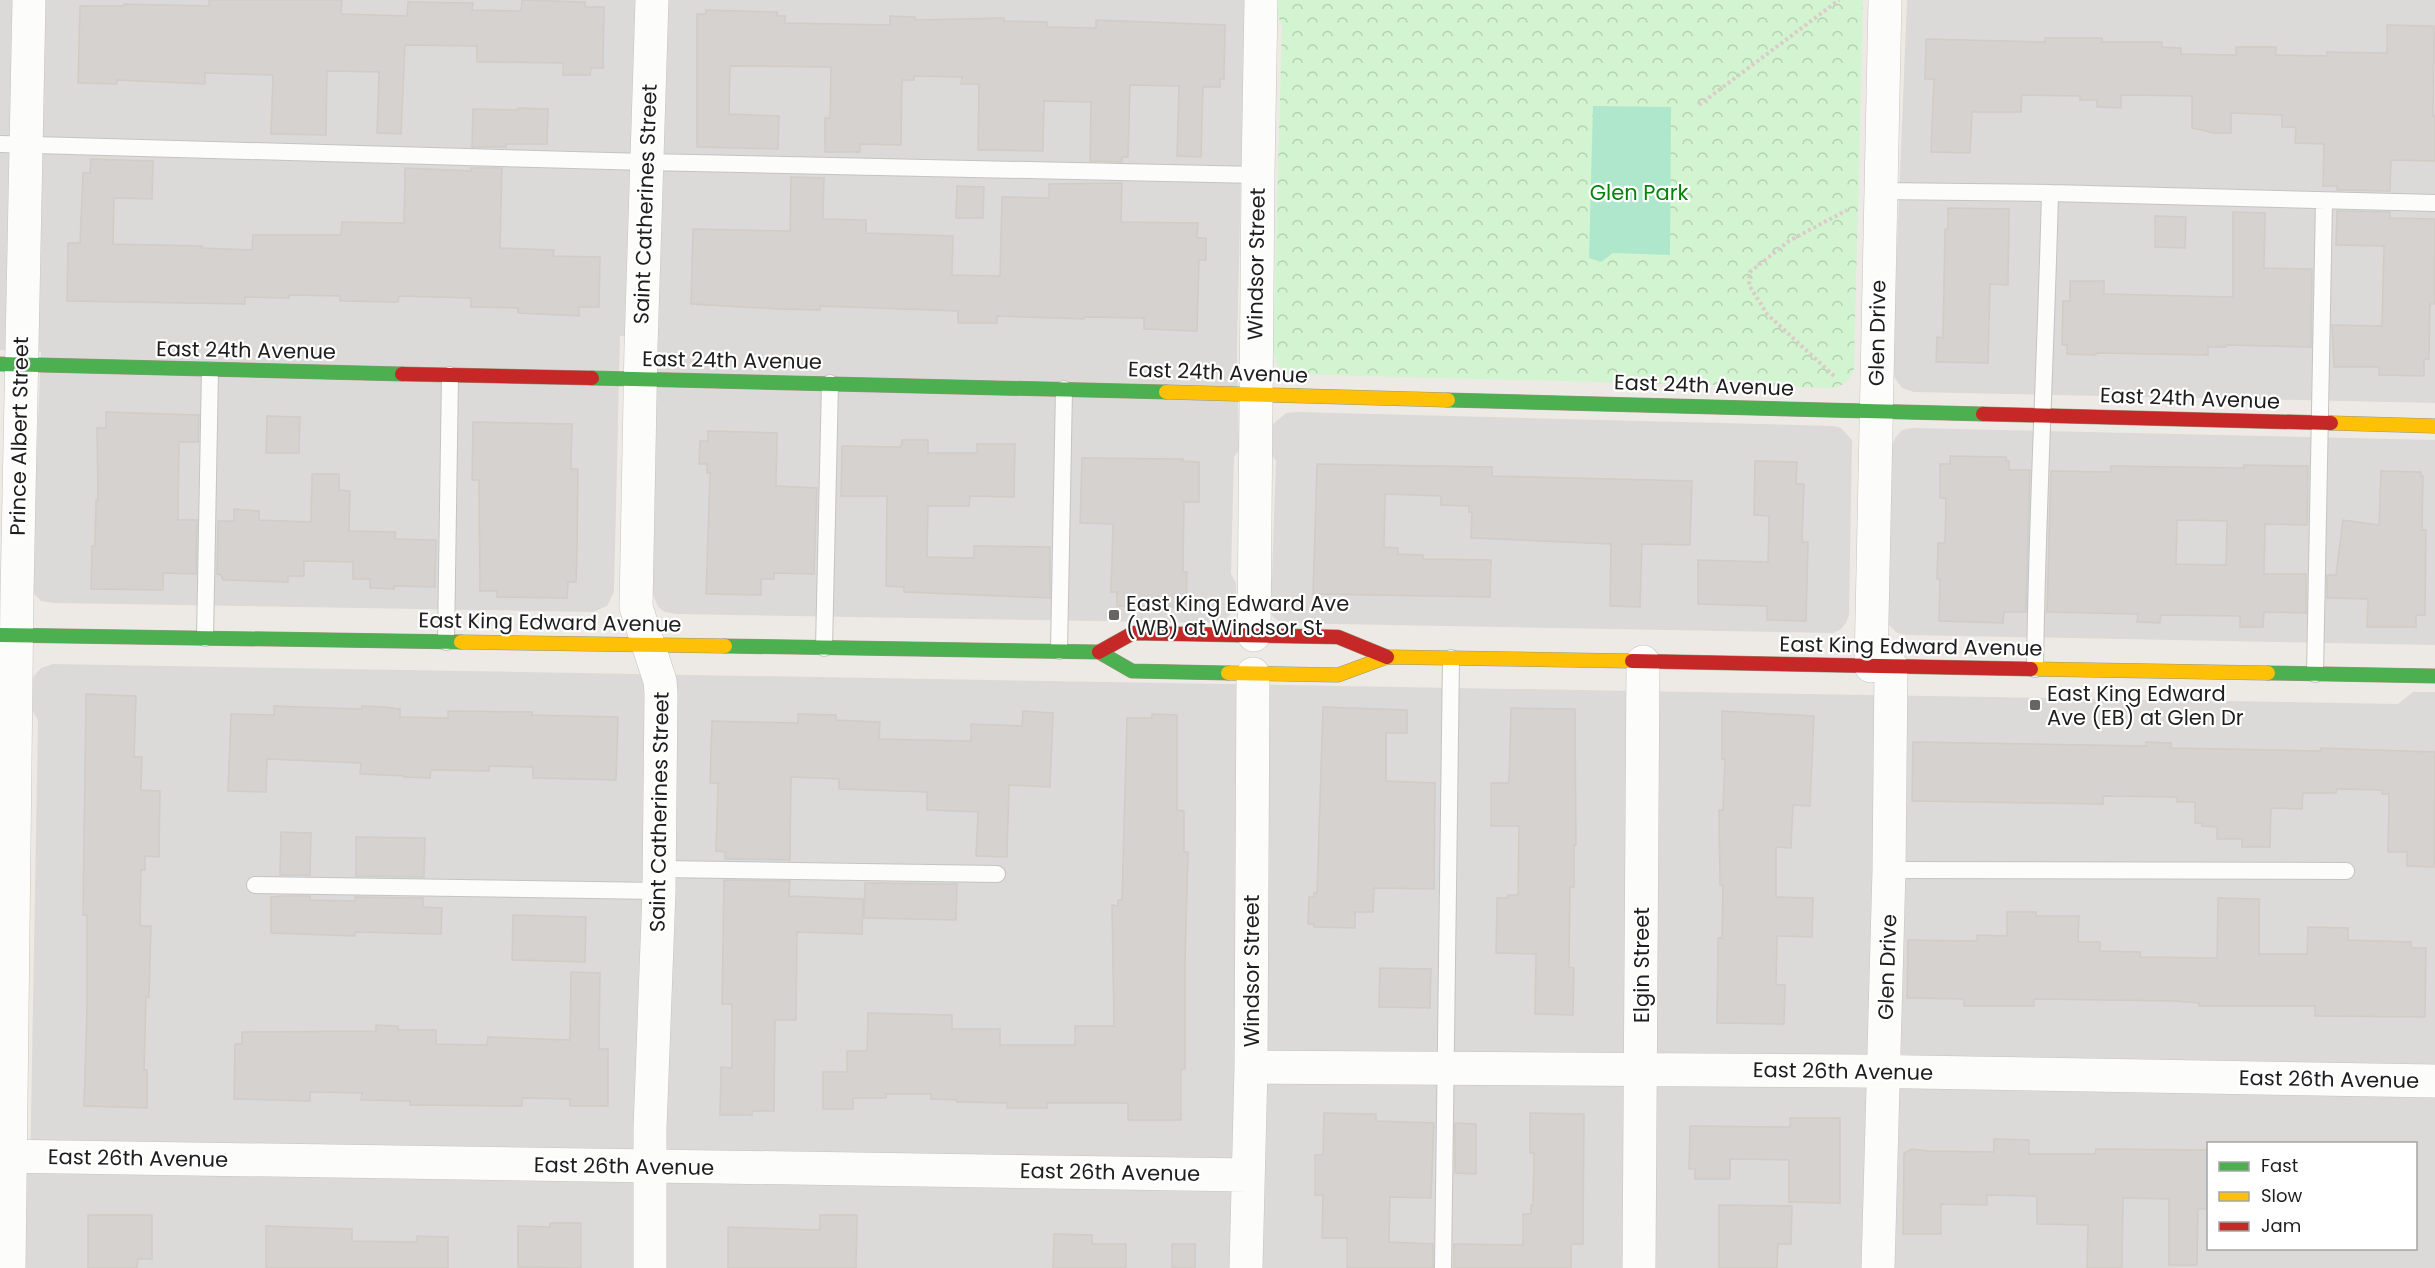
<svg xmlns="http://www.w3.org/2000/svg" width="2435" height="1268" viewBox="0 0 2435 1268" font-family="Poppins,sans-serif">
<defs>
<pattern id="park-crowns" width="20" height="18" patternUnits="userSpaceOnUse" patternTransform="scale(1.5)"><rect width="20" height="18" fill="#d3f4d1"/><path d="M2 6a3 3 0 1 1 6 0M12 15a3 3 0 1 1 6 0" fill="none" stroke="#b5d1b3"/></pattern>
</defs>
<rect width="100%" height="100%" fill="#edeae6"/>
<path fill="#dcdad8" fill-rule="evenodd" d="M 0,0 L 1245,0 L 1237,349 L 1239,450 L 1234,457 L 1231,574 L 1236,583 L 1236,604 L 1230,615 L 1224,620 L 1212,623 L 676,614 L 665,612 L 658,607 L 651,589 L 657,337 L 620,336 L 614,592 L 607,606 L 593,612 L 54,603 L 41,601 L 33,593 L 31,581 L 41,352 L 0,350 Z
M 1907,0 L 2435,0 L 2435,403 L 1914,392 L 1902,388 L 1894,377 L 1892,368 Z
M 1299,412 L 1834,426 L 1841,428 L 1852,440 L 1849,615 L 1846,623 L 1840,630 L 1833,633 L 1282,623 L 1273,617 L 1268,608 L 1267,585 L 1272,577 L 1276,461 L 1269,451 L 1272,425 L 1286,413 Z
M 1913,428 L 2435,440 L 2435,645 L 1907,635 L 1897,633 L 1887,623 L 1891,448 L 1895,438 L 1902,430 Z
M 53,664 L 2398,704 L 2413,692 L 2435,692 L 2435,1268 L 0,1268 L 0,1173 L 30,1173 L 38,720 L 32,710 L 31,685 L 34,676 L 41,668 ZM 2208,1144 L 2416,1144 L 2416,1248 L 2208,1248 Z"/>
<path fill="url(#park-crowns)" d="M 1277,0 L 1863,0 L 1854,368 C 1851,380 1844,386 1832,388 L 1287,374 L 1279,367 L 1273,352 L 1282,24 L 1277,15 Z"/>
<path fill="#afe7cd" d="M 1593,106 L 1671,107 L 1670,255 L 1613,253 L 1601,262 L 1589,258 Z"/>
<path fill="#d5d2cf" stroke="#d0ccc7" stroke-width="1.5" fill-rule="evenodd" d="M 209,0 L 342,0 L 341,14 L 407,16 L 408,2 L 473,3 L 472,10 L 521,11 L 522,0 L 585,2 L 585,7 L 604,7 L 603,68 L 591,68 L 590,75 L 563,75 L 563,63 L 477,62 L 477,46 L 405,45 L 401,134 L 377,133 L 379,72 L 327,71 L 326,135 L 271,134 L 273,75 L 205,73 L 205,84 L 117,80 L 117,84 L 78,83 L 80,6 L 124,6 L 124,4 L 209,6 Z
M 706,10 L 777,12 L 777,16 L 785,16 L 785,23 L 890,25 L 890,16 L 915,17 L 915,20 L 1004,18 L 1004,21 L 1047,22 L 1047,27 L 1096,28 L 1096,20 L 1225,25 L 1224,79 L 1220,79 L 1220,87 L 1203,87 L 1201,157 L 1177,156 L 1179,86 L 1130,85 L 1128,157 L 1122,157 L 1122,162 L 1090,161 L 1091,102 L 1044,101 L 1043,151 L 978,150 L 979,84 L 961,84 L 962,77 L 914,76 L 914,80 L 902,80 L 901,145 L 860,144 L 860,152 L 825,152 L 825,118 L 830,118 L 831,67 L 730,66 L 729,114 L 779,116 L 778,149 L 697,147 L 697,14 L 706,14 Z
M 2387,25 L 2434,26 L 2433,116 L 2435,116 L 2435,161 L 2391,160 L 2390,191 L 2337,190 L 2337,186 L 2323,186 L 2324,144 L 2295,143 L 2296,127 L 2282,127 L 2282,115 L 2231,113 L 2231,133 L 2214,133 L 2192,128 L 2192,96 L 2121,95 L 2121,108 L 2097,107 L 2097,100 L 2080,100 L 2080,96 L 2022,95 L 2021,112 L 1972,112 L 1970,153 L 1931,152 L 1934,79 L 1925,79 L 1926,39 L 2045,42 L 2045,38 L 2102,38 L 2102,42 L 2162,42 L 2162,47 L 2181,48 L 2181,54 L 2236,55 L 2236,47 L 2276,47 L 2276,55 L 2327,56 L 2327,52 L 2387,53 Z
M 518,108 L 548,109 L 547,144 L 506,144 L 506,147 L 472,147 L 473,109 L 517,110 Z
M 91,159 L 153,161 L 152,199 L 114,198 L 113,244 L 202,246 L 202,248 L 252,250 L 253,235 L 341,235 L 342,222 L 404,223 L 405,168 L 471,171 L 471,168 L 502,168 L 500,248 L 554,250 L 553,256 L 600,257 L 599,307 L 579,307 L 579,316 L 518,313 L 518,308 L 471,307 L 471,298 L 399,296 L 398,302 L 340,301 L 340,296 L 289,295 L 289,298 L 245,297 L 245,304 L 67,301 L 68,243 L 80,243 L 83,173 L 90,173 Z
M 791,177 L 824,178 L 823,219 L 866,220 L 866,233 L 953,236 L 952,275 L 1000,276 L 1002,197 L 1049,198 L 1049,184 L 1122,183 L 1121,222 L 1198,223 L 1197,238 L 1206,238 L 1206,260 L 1199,260 L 1197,331 L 1144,329 L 1144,318 L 1084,317 L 1084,319 L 997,316 L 997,323 L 958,323 L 958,311 L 820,306 L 820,310 L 779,309 L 691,304 L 693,229 L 790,231 Z
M 957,186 L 984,187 L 983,218 L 956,218 Z
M 1948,208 L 2009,209 L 2008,285 L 1990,284 L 1988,363 L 1936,362 L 1937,337 L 1943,338 L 1945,229 L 1948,229 Z
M 2337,211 L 2390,212 L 2390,218 L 2435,219 L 2434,304 L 2430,304 L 2429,359 L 2424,359 L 2424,376 L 2379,375 L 2379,367 L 2334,367 L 2332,325 L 2382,326 L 2384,246 L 2336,245 Z
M 2233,212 L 2265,213 L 2264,268 L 2312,269 L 2311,347 L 2226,345 L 2226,347 L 2208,347 L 2208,355 L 2096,353 L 2096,355 L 2067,354 L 2067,345 L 2062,345 L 2063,301 L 2070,301 L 2070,281 L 2104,281 L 2104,294 L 2233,297 Z
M 2155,216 L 2186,217 L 2185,248 L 2155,247 Z
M 106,412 L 199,415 L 198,442 L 179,442 L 178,520 L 197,520 L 196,574 L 163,573 L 163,590 L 91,589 L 92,546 L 95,546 L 96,500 L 98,500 L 97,428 L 106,428 Z
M 267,416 L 300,417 L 299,453 L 266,453 Z
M 473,422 L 572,424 L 571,469 L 578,469 L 577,552 L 576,582 L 568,582 L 567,598 L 497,597 L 497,591 L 480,591 L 479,480 L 472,480 Z
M 708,431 L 777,433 L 776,486 L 817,488 L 814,574 L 774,573 L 774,579 L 761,579 L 761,595 L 706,594 L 710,473 L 707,473 L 707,464 L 699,464 L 700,441 L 708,441 Z
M 902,440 L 928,440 L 928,453 L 977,453 L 977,444 L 1015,444 L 1014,497 L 970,496 L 969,506 L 928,506 L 927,557 L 974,558 L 974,546 L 1050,547 L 1050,598 L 904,592 L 904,587 L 886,586 L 887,496 L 841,496 L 842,446 L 901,447 Z
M 1950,456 L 2006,457 L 2006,461 L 2009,461 L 2009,470 L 2030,470 L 2026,612 L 2004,612 L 2003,623 L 1939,621 L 1940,579 L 1937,579 L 1938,543 L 1945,543 L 1946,498 L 1940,498 L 1940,464 L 1950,464 Z
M 1082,458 L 1183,459 L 1183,461 L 1199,462 L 1199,502 L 1184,502 L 1183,572 L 1187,572 L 1186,607 L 1117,606 L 1117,592 L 1111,592 L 1113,524 L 1080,523 Z
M 1755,461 L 1797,462 L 1796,484 L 1804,484 L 1802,542 L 1808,542 L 1806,621 L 1767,620 L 1767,606 L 1698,604 L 1698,560 L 1768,562 L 1769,516 L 1754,515 Z
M 1317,464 L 1492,467 L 1492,476 L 1692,481 L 1690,545 L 1642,544 L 1640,607 L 1610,606 L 1611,544 L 1471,538 L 1472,512 L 1469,512 L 1469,506 L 1441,505 L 1441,496 L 1385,494 L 1384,547 L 1398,548 L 1398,554 L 1423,555 L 1423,559 L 1491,560 L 1490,597 L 1313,594 Z
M 2244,465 L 2308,466 L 2307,525 L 2265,524 L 2264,574 L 2306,574 L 2306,613 L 2264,612 L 2263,627 L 2240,627 L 2240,616 L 2161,615 L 2160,623 L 2137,622 L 2138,614 L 2047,612 L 2051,471 L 2111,472 L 2111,466 L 2244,468 ZM 2177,520 L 2227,521 L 2226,565 L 2176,564 Z
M 2381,471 L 2421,472 L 2421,476 L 2423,476 L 2422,530 L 2426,530 L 2425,615 L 2416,615 L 2416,627 L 2367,627 L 2368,599 L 2327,598 L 2327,575 L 2336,575 L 2343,520 L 2379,525 Z
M 312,474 L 339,474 L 339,490 L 350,491 L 349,531 L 395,532 L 395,539 L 436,540 L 435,587 L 394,586 L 394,589 L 370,588 L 370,579 L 353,579 L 353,562 L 304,561 L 304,576 L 288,576 L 288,582 L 223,580 L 221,575 L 217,574 L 218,521 L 234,521 L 234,509 L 259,511 L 259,520 L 311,522 Z
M 86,694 L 136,696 L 134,757 L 142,757 L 141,790 L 160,791 L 159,857 L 145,856 L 145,870 L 141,870 L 140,926 L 151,926 L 149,997 L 146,997 L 144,1070 L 147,1070 L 147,1108 L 84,1106 L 87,1005 L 87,915 L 83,915 Z
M 274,706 L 362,709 L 362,706 L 383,707 L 400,709 L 400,717 L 448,718 L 448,711 L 532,712 L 532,715 L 618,717 L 616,780 L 533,778 L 533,767 L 489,766 L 489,771 L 431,770 L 430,778 L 404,777 L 404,776 L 360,774 L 361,763 L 267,759 L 266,792 L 228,791 L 231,714 L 274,715 Z
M 1323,707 L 1407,710 L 1407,733 L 1386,733 L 1386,781 L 1435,783 L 1434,889 L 1374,888 L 1373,912 L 1355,912 L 1355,928 L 1314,927 L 1314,924 L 1308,924 L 1309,897 L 1314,897 L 1314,893 L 1317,893 Z
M 1511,708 L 1575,709 L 1576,845 L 1574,845 L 1574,887 L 1570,887 L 1569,967 L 1574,968 L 1573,1015 L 1535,1014 L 1536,954 L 1496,953 L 1497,898 L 1508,898 L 1508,895 L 1518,895 L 1519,826 L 1491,826 L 1491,783 L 1509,783 Z
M 1023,711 L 1053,713 L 1050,787 L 1009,785 L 1007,857 L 976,856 L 978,812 L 927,810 L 927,792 L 839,789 L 839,779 L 791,777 L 790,860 L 725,859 L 725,852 L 716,851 L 718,783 L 710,783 L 712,721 L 798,723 L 798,714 L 836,715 L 836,720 L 880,722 L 879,739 L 971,741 L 971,724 L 1022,726 Z
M 1722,711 L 1814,716 L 1810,806 L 1793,805 L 1791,848 L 1776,847 L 1776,897 L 1813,898 L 1812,937 L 1777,936 L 1776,985 L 1785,985 L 1784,1024 L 1717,1023 L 1718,938 L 1722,938 L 1723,885 L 1720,885 L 1719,810 L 1723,810 L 1725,759 L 1722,759 Z
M 1152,714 L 1177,715 L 1177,810 L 1184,811 L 1184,852 L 1188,852 L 1185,964 L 1185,1069 L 1181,1069 L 1181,1120 L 1128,1120 L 1128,1103 L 1047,1103 L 1047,1108 L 1007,1108 L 1007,1103 L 957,1102 L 957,1100 L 931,1099 L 931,1094 L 886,1094 L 886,1098 L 853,1098 L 853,1109 L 823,1109 L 823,1072 L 847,1072 L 847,1051 L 867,1051 L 868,1013 L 952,1015 L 952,1029 L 1000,1029 L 1000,1045 L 1075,1045 L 1075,1026 L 1114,1026 L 1112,905 L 1118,906 L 1118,900 L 1122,900 L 1127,718 L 1152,718 Z
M 1913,742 L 2146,746 L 2146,742 L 2171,743 L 2171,748 L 2321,751 L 2321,748 L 2435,752 L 2434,867 L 2407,866 L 2407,852 L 2388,852 L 2389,794 L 2382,794 L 2382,790 L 2337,789 L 2336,793 L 2303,793 L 2302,809 L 2271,808 L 2270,847 L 2242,847 L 2242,839 L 2217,839 L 2217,827 L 2202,826 L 2202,823 L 2195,823 L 2195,802 L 2177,802 L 2177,797 L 2103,796 L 2103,804 L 1912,801 Z
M 281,832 L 311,833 L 310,875 L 280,875 Z
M 356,837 L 425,838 L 424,877 L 356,876 Z
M 724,880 L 790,881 L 789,896 L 863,899 L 862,934 L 797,932 L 796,1020 L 775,1020 L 774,1111 L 752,1111 L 752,1115 L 720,1115 L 721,1067 L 732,1068 L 732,1004 L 722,1004 Z
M 865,883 L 957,884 L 956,920 L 864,918 Z
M 280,896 L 310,896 L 310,900 L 355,901 L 355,897 L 423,898 L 423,907 L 442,908 L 441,934 L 355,932 L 355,936 L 271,933 L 271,897 Z
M 2218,898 L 2259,899 L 2259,954 L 2307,954 L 2308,927 L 2348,928 L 2348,940 L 2411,942 L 2411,948 L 2426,948 L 2425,1017 L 2315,1016 L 2315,1006 L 2199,1006 L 2199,1003 L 2174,1001 L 2034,999 L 2034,1006 L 1964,1006 L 1964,999 L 1907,998 L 1908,940 L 1977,941 L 1977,935 L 2007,936 L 2007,912 L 2036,912 L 2036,916 L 2079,916 L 2078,942 L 2100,942 L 2100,951 L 2140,952 L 2140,957 L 2217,958 Z
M 513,915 L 586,917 L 585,962 L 512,960 Z
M 1380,968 L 1431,969 L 1430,1008 L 1379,1007 Z
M 571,972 L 600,973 L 599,1049 L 608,1049 L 608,1106 L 570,1106 L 570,1099 L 522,1098 L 522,1106 L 410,1105 L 410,1101 L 361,1100 L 362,1093 L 310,1092 L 310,1101 L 234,1099 L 235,1044 L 242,1044 L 242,1032 L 376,1031 L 376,1025 L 398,1026 L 398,1030 L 436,1030 L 436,1044 L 487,1045 L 488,1037 L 570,1040 Z
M 1324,1113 L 1376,1114 L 1376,1121 L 1434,1123 L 1431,1198 L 1390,1197 L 1389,1242 L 1433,1244 L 1433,1268 L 1347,1268 L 1347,1238 L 1322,1238 L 1323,1195 L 1315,1195 L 1315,1155 L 1323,1155 Z
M 1530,1113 L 1584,1114 L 1583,1244 L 1571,1244 L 1571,1268 L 1454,1268 L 1454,1244 L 1523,1245 L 1523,1214 L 1531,1214 L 1531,1205 L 1533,1205 L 1534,1153 L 1530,1153 Z
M 1790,1118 L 1840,1118 L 1840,1203 L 1789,1202 L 1789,1160 L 1730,1159 L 1730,1179 L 1695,1179 L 1695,1169 L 1689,1169 L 1690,1126 L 1790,1127 Z
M 1455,1123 L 1476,1124 L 1476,1174 L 1455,1173 Z
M 1994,1139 L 2029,1140 L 2029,1154 L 2095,1154 L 2096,1149 L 2208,1150 L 2208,1209 L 2198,1209 L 2197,1265 L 2169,1265 L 2169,1199 L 2123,1198 L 2122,1268 L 2087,1268 L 2088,1225 L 2037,1224 L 2037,1196 L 1987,1195 L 1987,1205 L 1941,1204 L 1941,1234 L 1903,1234 L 1904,1153 L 1912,1149 L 1928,1151 L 1994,1152 Z
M 1719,1205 L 1792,1206 L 1791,1244 L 1778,1244 L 1777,1268 L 1719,1268 Z
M 88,1215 L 152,1215 L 152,1259 L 138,1259 L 137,1268 L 88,1268 Z
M 820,1215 L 857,1215 L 856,1268 L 728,1268 L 728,1227 L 820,1230 Z
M 550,1223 L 581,1223 L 581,1268 L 518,1267 L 518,1226 L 550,1227 Z
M 266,1226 L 352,1229 L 352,1241 L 417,1242 L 417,1236 L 448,1237 L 448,1268 L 266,1268 Z
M 1054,1234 L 1092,1235 L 1092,1244 L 1126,1244 L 1126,1268 L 1053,1268 Z
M 1172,1244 L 1195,1244 L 1195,1268 L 1172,1268 Z"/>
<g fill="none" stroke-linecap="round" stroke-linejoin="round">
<g stroke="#c5c4c2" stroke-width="18">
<path id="lane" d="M 0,144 L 646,162 L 1258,175
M 1880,191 L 2050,193 L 2435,203
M 205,638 L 210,370
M 446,642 L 450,375
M 824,648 L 830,383
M 1059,651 L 1064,389
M 2035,669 C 2037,510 2046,352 2050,193
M 2315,674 L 2324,201
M 659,869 L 997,874
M 1889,870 L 2346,871
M 255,885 L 659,891
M 1443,1268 L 1451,658"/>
</g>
<g stroke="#c5c4c2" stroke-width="34">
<path id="street" d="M 1254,635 L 1258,175 L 1261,0
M 1871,666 L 1885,0
M 1251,1067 L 1856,1071 L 2435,1081
M 0,1156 L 1248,1175
M 9,1268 L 17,594 L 29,0
M 650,1268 L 650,1129 L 659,891 L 661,693 L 660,681 L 636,607 L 641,346 L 652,0
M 1246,1268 L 1251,1067 L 1253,674
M 1639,1268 L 1643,662
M 1878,1268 L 1889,870 L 1891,666"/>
</g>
<g stroke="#97967e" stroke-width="15">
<path id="fast" d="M 0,364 L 402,374
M 592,378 L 1166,392
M 1448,400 L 1983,414
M 0,635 L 461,642
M 725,646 L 1099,652 L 1132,671 L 1228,673
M 2268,673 L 2435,676"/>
</g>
<g stroke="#97967e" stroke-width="15">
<path id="slow" d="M 1166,392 L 1448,400
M 2331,423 L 2435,426
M 461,642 L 725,646
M 2031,669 L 2268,673
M 1228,673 L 1338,675 L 1387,657 L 1632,661"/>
</g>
<g stroke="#97967e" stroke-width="15">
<path id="jam" d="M 402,374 L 592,378
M 1983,414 L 2331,423
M 1099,652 L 1133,633 L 1338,637 L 1387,657
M 1632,661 L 2031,669"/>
</g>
<path stroke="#dbcbc9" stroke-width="4" stroke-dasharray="3 3" stroke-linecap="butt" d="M 1699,105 L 1839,0
M 1834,376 L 1767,314 L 1749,285 L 1750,272 L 1789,241 L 1847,210"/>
<use href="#lane" stroke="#fcfcfb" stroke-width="16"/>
<use href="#street" stroke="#fcfcfb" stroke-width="33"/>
<use href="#fast" stroke="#4caf50" stroke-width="14"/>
<use href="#slow" stroke="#ffc107" stroke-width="14"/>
<use href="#jam" stroke="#c62828" stroke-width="14"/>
</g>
<g fill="#666564" stroke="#fff" stroke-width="2">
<rect x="1108" y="609" width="12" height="12" rx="3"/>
<rect x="2029" y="699" width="12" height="12" rx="3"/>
</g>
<g text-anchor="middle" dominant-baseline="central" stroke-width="4.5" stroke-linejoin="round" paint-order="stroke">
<g font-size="21" fill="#05830b" stroke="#fff">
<text x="1639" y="192">Glen Park</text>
</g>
<g font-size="21" fill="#1e1e1e" stroke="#fff">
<text transform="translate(645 204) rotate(-88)">Saint Catherines Street</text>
<text transform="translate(1256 264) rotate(-89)">Windsor Street</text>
<text transform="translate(1877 333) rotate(-89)">Glen Drive</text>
<text transform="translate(246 350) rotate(1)">East 24th Avenue</text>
<text transform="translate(732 360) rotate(1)">East 24th Avenue</text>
<text transform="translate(1218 372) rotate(2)">East 24th Avenue</text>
<text transform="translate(1704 385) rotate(2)">East 24th Avenue</text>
<text transform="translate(2190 398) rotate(2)">East 24th Avenue</text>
<text transform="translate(19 436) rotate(-89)">Prince Albert Street</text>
<text transform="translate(550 622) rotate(1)">East King Edward Avenue</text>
<text transform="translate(1911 646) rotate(1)">East King Edward Avenue</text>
<text transform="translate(659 812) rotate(-89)">Saint Catherines Street</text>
<text transform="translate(1641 965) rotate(-90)">Elgin Street</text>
<text transform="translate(1887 967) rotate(-88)">Glen Drive</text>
<text transform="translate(1251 971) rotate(-90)">Windsor Street</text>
<text transform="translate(1843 1071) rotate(1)">East 26th Avenue</text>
<text transform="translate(2329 1079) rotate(1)">East 26th Avenue</text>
<text transform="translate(138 1158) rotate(1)">East 26th Avenue</text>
<text transform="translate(624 1166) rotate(1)">East 26th Avenue</text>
<text transform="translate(1110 1172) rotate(1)">East 26th Avenue</text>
</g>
<g font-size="21" fill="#1e1e1e" stroke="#fff" text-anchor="start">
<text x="1126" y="603">East King Edward Ave<tspan x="1126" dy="24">(WB) at Windsor St</tspan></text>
<text x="2047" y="693">East King Edward<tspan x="2047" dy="24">Ave (EB) at Glen Dr</tspan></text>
</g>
</g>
<rect x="2207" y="1142" width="210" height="108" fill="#ffffff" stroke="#a5a5a5" stroke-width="1.5"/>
<rect x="2219" y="1162" width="30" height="9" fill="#4caf50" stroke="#a5a5a5" stroke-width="1.5"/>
<text x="2261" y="1172" font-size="18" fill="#1e1e1e">Fast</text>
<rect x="2219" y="1192" width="30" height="9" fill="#ffc107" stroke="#a5a5a5" stroke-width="1.5"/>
<text x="2261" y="1202" font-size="18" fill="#1e1e1e">Slow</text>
<rect x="2219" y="1222" width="30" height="9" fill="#c62828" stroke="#a5a5a5" stroke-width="1.5"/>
<text x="2261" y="1232" font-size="18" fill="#1e1e1e">Jam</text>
</svg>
